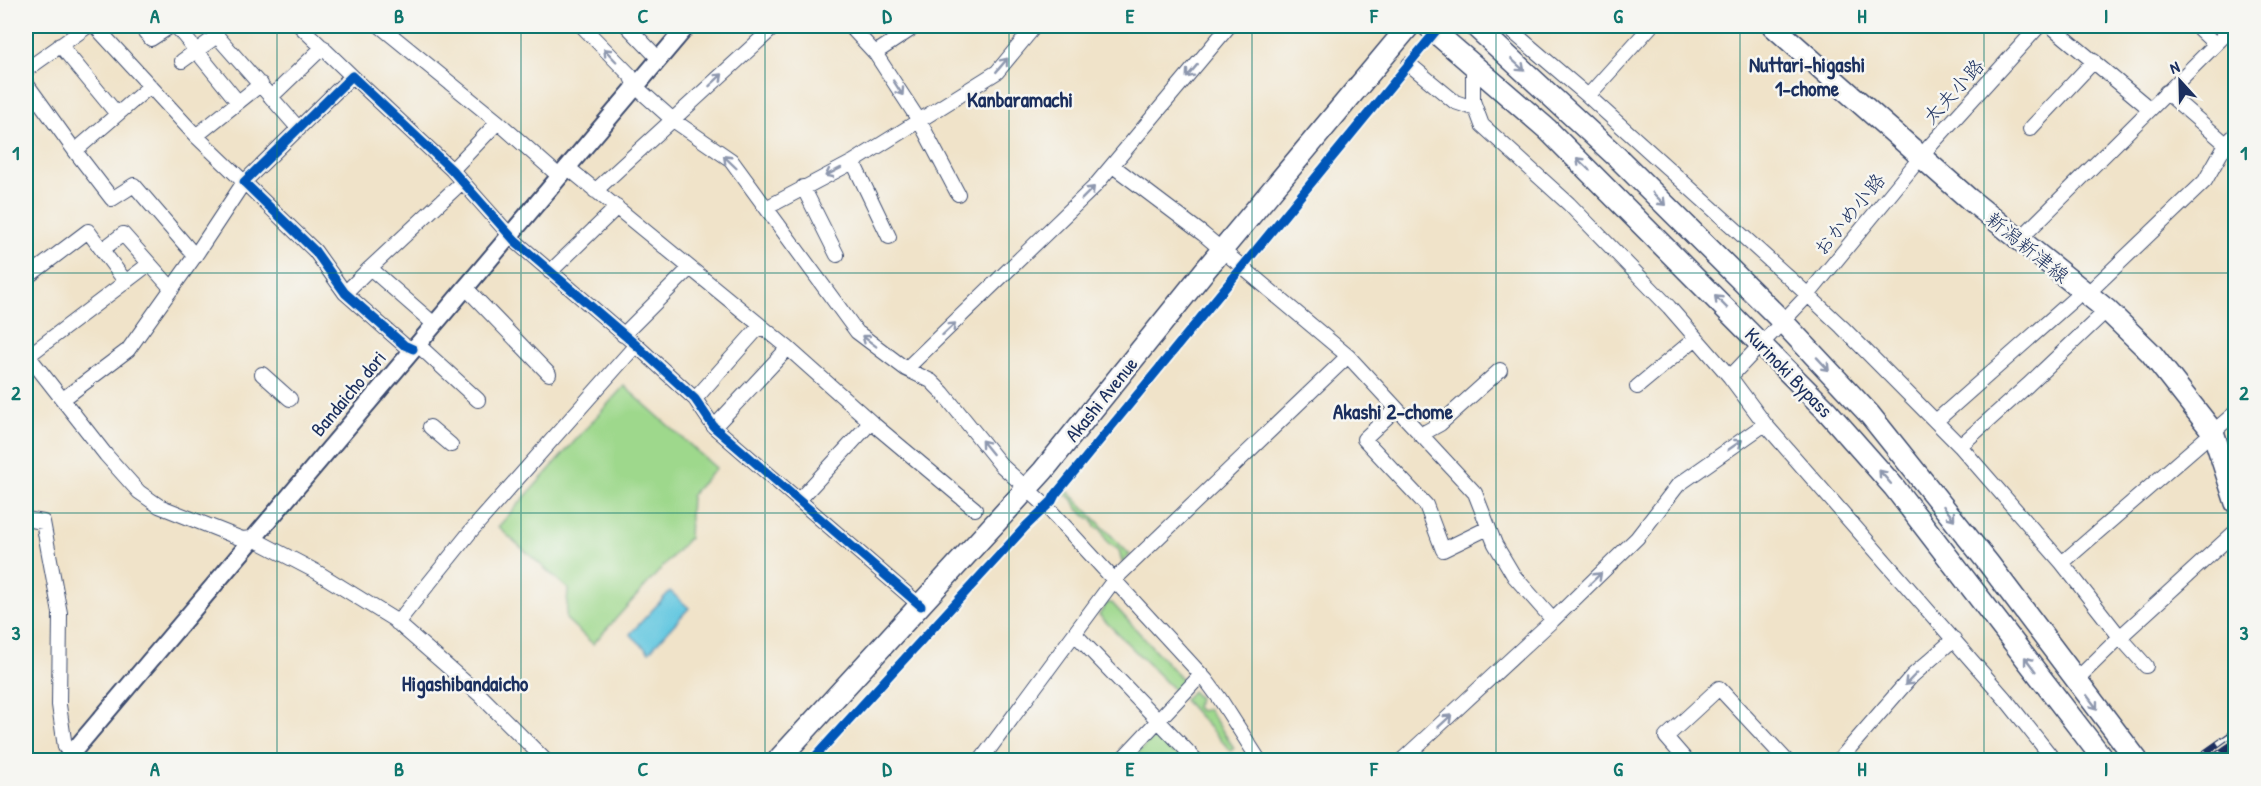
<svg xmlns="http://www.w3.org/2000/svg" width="2261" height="786" viewBox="0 0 2261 786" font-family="'Patrick Hand','Klee One',sans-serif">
<rect width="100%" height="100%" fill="#f6f6f2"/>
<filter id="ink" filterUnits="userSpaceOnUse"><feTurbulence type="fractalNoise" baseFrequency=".0167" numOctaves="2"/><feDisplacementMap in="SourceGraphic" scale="12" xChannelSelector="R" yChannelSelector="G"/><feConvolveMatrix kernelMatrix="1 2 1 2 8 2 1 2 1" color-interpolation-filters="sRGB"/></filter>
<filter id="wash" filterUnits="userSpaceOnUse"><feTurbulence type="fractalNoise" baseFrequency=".008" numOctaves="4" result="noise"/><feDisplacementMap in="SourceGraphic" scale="24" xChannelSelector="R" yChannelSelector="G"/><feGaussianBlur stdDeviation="1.35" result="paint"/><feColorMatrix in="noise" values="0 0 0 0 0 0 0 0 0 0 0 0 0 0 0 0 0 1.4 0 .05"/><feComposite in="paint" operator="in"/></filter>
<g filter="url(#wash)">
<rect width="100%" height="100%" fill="#f0e3c9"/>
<path fill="#9ed88c" stroke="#5c8475" stroke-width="1.5" d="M 624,386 L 716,468 L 691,495 L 689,538 L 593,644 L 566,619 L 568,589 L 498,527 Z
M 1066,489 L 1130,555 L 1122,562 L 1119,550 L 1107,542 L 1101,529 L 1095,527 C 1093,516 1085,518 1079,510 C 1072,502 1076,498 1063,494 Z
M 1107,603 L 1112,603 L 1186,684 L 1177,693 L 1099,615 Z
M 1192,691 L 1199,698 L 1196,707 L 1200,711 L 1208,709 L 1234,748 L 1231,751 L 1184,700 Z
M 1164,734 L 1186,760 L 1131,760 L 1155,735 Z"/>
<path fill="#63c7e0" stroke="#3f7b9f" stroke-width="1.5" d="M 670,591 L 689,608 L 649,652 L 630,634 Z"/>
</g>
<g filter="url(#ink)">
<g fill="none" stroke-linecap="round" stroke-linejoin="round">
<g stroke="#3b4a6e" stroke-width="16">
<path id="minor" d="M 140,26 L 151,39 L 171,26
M 176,26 L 238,102
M 300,26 L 352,76
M 380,26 L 498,122 L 559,176
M 582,26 L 630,75 L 635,86 L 673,120 L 731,160 L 857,332 L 906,369 L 931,381 L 943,393 L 1001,465 L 1047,507 L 1206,680 L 1220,699 L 1259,760
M 627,26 L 659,59
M 850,26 L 875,53 L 920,122 L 958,194
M 1506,26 L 1588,96 L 1808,295 L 1929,147 L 2039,26
M 2051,26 L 2150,109
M 2196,26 L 2215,44
M 26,27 L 28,26
M 60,45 L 117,114
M 875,53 L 916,26
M 182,61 L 217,36 L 299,129
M 1409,64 L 1455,102 L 1476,109
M 1473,65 L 1473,101 L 1482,125 L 1569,204 L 1669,307 L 1730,377 L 1765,424 L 2007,701 L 2054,760
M 26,70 L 88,26
M 26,83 L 75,151 L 149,87
M 2166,92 L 2226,144
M 1588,96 L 1651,26
M 271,97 L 323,47
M 2030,129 L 2094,61
M 196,136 L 261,84
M 75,151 L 112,199 L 134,185 L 195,256
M 853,162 L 889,237
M 1113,166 L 1203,234 L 1348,356 L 1475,493 L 1495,544 L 1514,576 L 1553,620
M 567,167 L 788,348 L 871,422 L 975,509
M 452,170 L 498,122
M 803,187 L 837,255
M 595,191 L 775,26
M 766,208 L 853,162 L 997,72 L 1035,26
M 2020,239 L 2234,26
M 102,250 L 123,234 L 172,289
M 370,268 L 434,324
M 550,272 L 617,207
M 26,278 L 88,231 L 125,281
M 465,287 L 549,374
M 345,293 L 370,268 L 462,182
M 2087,294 L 2205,181 L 2226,144 L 2236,134
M 623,335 L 690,268
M 417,344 L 478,400
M 413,349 L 404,345 L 345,293 L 315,251 L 244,182 L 352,76 L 452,170 L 515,241 L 636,345 L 695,399 L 714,427 L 921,606
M 26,353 L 106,455 L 139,492 L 159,506 L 242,539 L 252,538 L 317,572 L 393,619 L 480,695 L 545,760
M 28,356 L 149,264
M 906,369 L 1094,187 L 1229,26
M 262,374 L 290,399
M 1730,377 L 1808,295 L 1842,327 L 1960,446 L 2062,563 L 2236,412
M 1637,387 L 1696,338
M 63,399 L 128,350 L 195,256 L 244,182 L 196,136 L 95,26
M 695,399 L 760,326
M 1396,409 L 1364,439 L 1426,505 L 1443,550 L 1488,528
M 1936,421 L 2075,298
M 430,427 L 451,445
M 714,427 L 788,348
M 1420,435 L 1440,424 L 1500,370
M 1960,446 L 2028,385 L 2107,310
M 799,500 L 871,422
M 26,519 L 43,522 L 60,613 L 59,705 L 65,747 L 73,754
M 2062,563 L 2120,637 L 2076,680
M 397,623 L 471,531 L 636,345
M 1075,634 L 1196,760
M 2146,666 L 2120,637 L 2236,531
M 981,760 L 1114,580 L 1348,356
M 1121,760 L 1201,675
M 1402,760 L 1553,620 L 1637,538 L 1678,485 L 1765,424
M 1686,760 L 1666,737 L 1719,688 L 1786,760
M 1839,760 L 1912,676 L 1954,639"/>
</g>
<g stroke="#3b4a6e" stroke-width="20">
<path id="tertiary" d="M 66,760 L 687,26"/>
</g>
<g stroke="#3b4a6e" stroke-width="24">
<path id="primary" d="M 1773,26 L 1969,199 L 2107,310 L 2151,353 L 2213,432 L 2236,503"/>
</g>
<g stroke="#3b4a6e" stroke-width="24">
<path id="trunk" d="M 1428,26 L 1547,129 L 1827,411 L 1894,487 L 2104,760
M 1475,26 L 1617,157 L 1783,322 L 1870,415 L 1989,564 L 2137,760
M 778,760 L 1043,471 L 1206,269 L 1409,26"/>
</g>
<use href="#minor" stroke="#fff" stroke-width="14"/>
<use href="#tertiary" stroke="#fff" stroke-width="16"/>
<use href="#primary" stroke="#fff" stroke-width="21"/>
<use href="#trunk" stroke="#fff" stroke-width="21"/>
<g stroke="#1b2f5e" stroke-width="7">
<path id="rail" d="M 2195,760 L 2236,731
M 2210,760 L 2236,742
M 2228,760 L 2236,755"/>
</g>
<use href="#rail" stroke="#f6f6f2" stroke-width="4.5" stroke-dasharray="14" stroke-linecap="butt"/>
<g stroke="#f6f6f2" stroke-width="13">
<path id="cycleway" d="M 413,349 L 404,345 L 345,293 L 315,251 L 244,182 L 352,76 L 452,170 L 515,241 L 636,345 L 695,399 L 714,427 L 921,606
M 812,760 L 1026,526 L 1052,501 L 1055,495 L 1440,26"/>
</g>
<use href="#cycleway" stroke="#0057b8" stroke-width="9"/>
</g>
<defs><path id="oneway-shaft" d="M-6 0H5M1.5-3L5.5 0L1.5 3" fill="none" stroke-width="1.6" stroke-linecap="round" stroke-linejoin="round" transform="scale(1.5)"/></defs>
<g stroke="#8d97ae">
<use href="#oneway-shaft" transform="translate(610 55) rotate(-134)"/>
<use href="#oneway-shaft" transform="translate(1002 65) rotate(-50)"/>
<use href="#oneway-shaft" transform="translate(1518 65) rotate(42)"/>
<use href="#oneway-shaft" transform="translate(1192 71) rotate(130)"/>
<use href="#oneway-shaft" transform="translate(716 80) rotate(-43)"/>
<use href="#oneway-shaft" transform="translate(898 88) rotate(57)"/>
<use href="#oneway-shaft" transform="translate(730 162) rotate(-136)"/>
<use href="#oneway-shaft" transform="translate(1583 164) rotate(-136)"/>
<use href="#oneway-shaft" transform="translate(833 172) rotate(153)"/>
<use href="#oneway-shaft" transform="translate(1088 193) rotate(-45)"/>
<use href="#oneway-shaft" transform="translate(1659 199) rotate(45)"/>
<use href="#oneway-shaft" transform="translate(1721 302) rotate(-135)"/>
<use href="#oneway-shaft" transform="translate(949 329) rotate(-43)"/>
<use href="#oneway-shaft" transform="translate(869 341) rotate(-143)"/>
<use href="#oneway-shaft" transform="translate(1823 364) rotate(47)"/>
<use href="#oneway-shaft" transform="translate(1735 445) rotate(-35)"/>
<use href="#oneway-shaft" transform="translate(987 447) rotate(-129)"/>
<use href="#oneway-shaft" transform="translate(1885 477) rotate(-131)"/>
<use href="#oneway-shaft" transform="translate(1949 513) rotate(52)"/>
<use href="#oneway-shaft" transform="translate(1595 579) rotate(-44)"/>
<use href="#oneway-shaft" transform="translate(2030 664) rotate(-127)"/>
<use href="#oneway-shaft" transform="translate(1911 679) rotate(134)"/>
<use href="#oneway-shaft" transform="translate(2092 702) rotate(53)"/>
<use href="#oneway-shaft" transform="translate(1445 721) rotate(-43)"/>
</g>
</g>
<path fill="none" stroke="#0f766e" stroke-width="1.5" stroke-opacity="0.55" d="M 277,26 L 277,760M 521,26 L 521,760M 765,26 L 765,760M 1009,26 L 1009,760M 1252,26 L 1252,760M 1496,26 L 1496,760M 1740,26 L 1740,760M 1984,26 L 1984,760M 26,273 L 2236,273M 26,513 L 2236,513"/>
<g text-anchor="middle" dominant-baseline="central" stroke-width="5" stroke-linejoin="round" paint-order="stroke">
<g font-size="20" fill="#1b2f5e" stroke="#f6f6f2">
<text transform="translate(1953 91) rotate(-48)">太夫小路</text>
<text transform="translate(1849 214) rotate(-51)">おかめ小路</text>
<text transform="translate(2028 247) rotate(39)">新潟新津線</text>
<text transform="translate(1789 372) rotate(46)">Kurinoki Bypass</text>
<text transform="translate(348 393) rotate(-50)">Bandaicho dori</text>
<text transform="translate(1101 399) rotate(-51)">Akashi Avenue</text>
</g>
<g font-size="21" font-weight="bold" fill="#1b2f5e" stroke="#f6f6f2">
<text x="1807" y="64">Nuttari-higashi<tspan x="1807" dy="24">1-chome</tspan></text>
<text x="1020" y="99">Kanbaramachi</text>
<text x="1393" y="411">Akashi 2-chome</text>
<text x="465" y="683">Higashibandaicho</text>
</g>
</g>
<rect width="2261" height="786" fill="none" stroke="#f6f6f2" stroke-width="66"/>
<g transform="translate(2180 81) rotate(338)" stroke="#f6f6f2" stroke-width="4.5" paint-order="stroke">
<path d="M0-4.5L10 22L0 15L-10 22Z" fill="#1b2f5e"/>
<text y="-9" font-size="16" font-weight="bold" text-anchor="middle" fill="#1b2f5e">N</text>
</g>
<rect x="33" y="33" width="2195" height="720" fill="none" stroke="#0f766e" stroke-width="2"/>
<g font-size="20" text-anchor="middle" font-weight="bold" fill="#0f766e">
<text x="155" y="23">A</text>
<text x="399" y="23">B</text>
<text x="643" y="23">C</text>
<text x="887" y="23">D</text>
<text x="1130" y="23">E</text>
<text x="1374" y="23">F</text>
<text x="1618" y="23">G</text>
<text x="1862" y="23">H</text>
<text x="2106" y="23">I</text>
<text x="16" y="160">1</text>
<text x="2244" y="160">1</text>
<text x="16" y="400">2</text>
<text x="2244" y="400">2</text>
<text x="16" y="640">3</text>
<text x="2244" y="640">3</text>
<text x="155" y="776">A</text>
<text x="399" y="776">B</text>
<text x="643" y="776">C</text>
<text x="887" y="776">D</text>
<text x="1130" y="776">E</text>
<text x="1374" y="776">F</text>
<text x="1618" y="776">G</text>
<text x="1862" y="776">H</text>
<text x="2106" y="776">I</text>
</g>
</svg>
